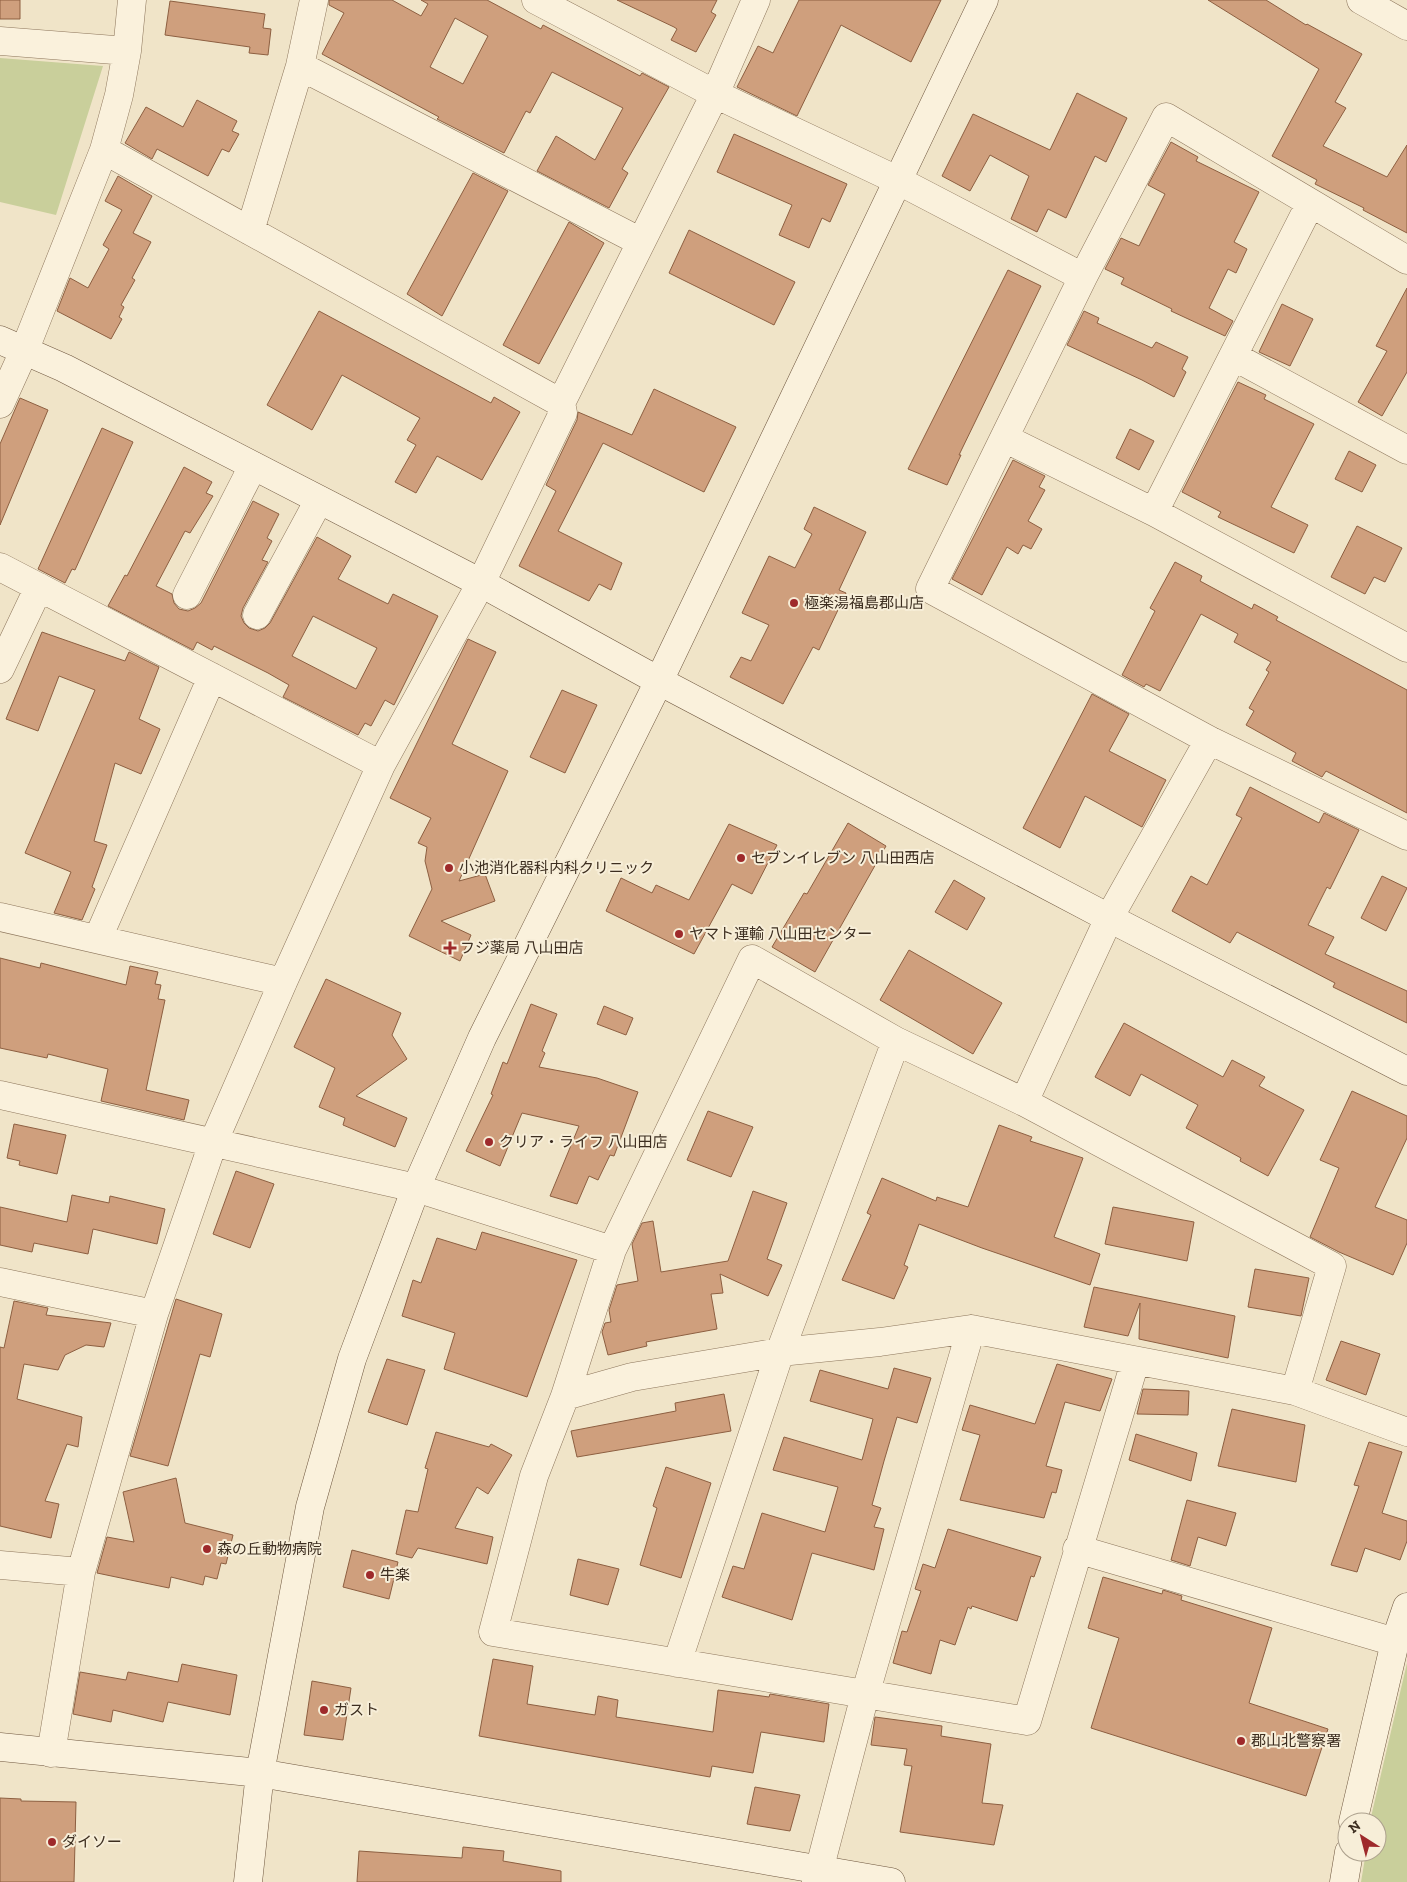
<svg xmlns="http://www.w3.org/2000/svg" width="1407" height="1882" viewBox="0 0 1407 1882" font-family="'Zilla Slab','Noto Sans JP',serif">
<rect width="100%" height="100%" fill="#f0e4c8"/>
<path fill="#c9cf9b" d="M 0,58 L 103,66 L 56,215 L 0,202 Z
M 1407,1663 L 1407,1882 L 1361,1882 L 1366,1852 L 1377,1852 L 1377,1822 L 1370,1822 L 1371,1817 Z"/>
<path fill="#cf9f7d" stroke="#8d5f41" fill-rule="evenodd" d="M 0,0 L 20,0 L 20,19 L 0,19 Z
M 329,0 L 392,0 L 421,16 L 428,4 L 421,0 L 487,0 L 541,29 L 543,25 L 640,76 L 642,73 L 669,87 L 622,169 L 628,173 L 609,208 L 537,171 L 556,136 L 595,160 L 623,108 L 552,72 L 530,113 L 526,111 L 504,153 L 437,119 L 439,117 L 322,54 L 344,13 L 329,5 ZM 455,18 L 488,36 L 463,84 L 430,67 Z
M 617,0 L 717,0 L 711,12 L 716,15 L 696,52 L 671,40 L 677,29 L 674,27 Z
M 799,0 L 941,0 L 911,62 L 841,25 L 797,116 L 737,87 L 758,46 L 773,53 Z
M 1208,0 L 1266,0 L 1306,25 L 1307,24 L 1362,54 L 1335,102 L 1346,108 L 1323,146 L 1387,177 L 1407,145 L 1407,233 L 1363,210 L 1364,208 L 1315,184 L 1317,180 L 1272,156 L 1319,69 Z
M 170,1 L 265,14 L 263,28 L 271,29 L 268,55 L 249,53 L 250,47 L 165,35 Z
M 1077,93 L 1127,118 L 1106,162 L 1095,156 L 1066,218 L 1048,209 L 1037,232 L 1011,219 L 1029,176 L 990,155 L 970,191 L 942,176 L 973,114 L 1050,150 Z
M 197,100 L 237,121 L 232,131 L 239,134 L 229,152 L 222,149 L 208,176 L 157,149 L 152,159 L 125,143 L 146,107 L 183,127 Z
M 734,134 L 847,184 L 830,222 L 822,218 L 809,248 L 779,235 L 792,205 L 717,172 Z
M 1171,142 L 1198,157 L 1196,161 L 1259,192 L 1234,242 L 1247,249 L 1236,273 L 1228,269 L 1209,308 L 1233,321 L 1225,336 L 1171,311 L 1172,309 L 1121,284 L 1124,278 L 1105,269 L 1121,238 L 1139,246 L 1165,194 L 1148,185 Z
M 473,173 L 508,191 L 442,316 L 407,294 Z
M 118,176 L 152,196 L 133,233 L 151,242 L 132,278 L 135,280 L 121,305 L 124,307 L 119,317 L 122,319 L 111,339 L 57,311 L 70,278 L 88,288 L 109,249 L 103,245 L 122,210 L 105,201 Z
M 569,222 L 604,243 L 539,364 L 503,345 Z
M 689,230 L 795,282 L 774,325 L 669,273 Z
M 1008,270 L 1041,286 L 959,455 L 961,455 L 947,485 L 908,469 Z
M 1407,288 L 1407,372 L 1382,416 L 1358,402 L 1387,351 L 1376,346 Z
M 1282,304 L 1313,319 L 1290,366 L 1259,352 Z
M 319,311 L 491,403 L 494,397 L 520,412 L 482,480 L 437,456 L 416,493 L 395,482 L 416,445 L 407,440 L 420,418 L 342,375 L 312,430 L 267,405 Z
M 1084,311 L 1099,318 L 1097,323 L 1152,348 L 1156,342 L 1188,357 L 1182,369 L 1186,372 L 1174,397 L 1142,380 L 1067,345 Z
M 1238,382 L 1266,395 L 1264,399 L 1314,424 L 1271,507 L 1308,525 L 1294,553 L 1218,517 L 1221,512 L 1182,492 Z
M 654,389 L 736,427 L 704,492 L 603,443 L 558,531 L 622,563 L 611,590 L 599,584 L 589,601 L 519,566 L 556,491 L 546,485 L 577,420 L 578,412 L 632,435 Z
M 20,398 L 48,410 L 0,525 L 0,444 Z
M 102,428 L 133,442 L 75,570 L 72,569 L 65,583 L 38,569 Z
M 1130,429 L 1154,441 L 1139,470 L 1116,458 Z
M 1349,451 L 1376,465 L 1362,492 L 1335,479 Z
M 1013,460 L 1045,476 L 1039,487 L 1045,490 L 1028,521 L 1042,529 L 1031,549 L 1023,545 L 1018,554 L 1007,547 L 982,595 L 952,579 Z
M 184,467 L 212,482 L 206,493 L 213,496 L 190,533 L 185,531 L 156,586 L 172,594 L 174,603 L 179,609 L 188,611 L 195,608 L 201,603 L 253,501 L 279,514 L 267,538 L 272,541 L 262,560 L 268,562 L 243,608 L 241,616 L 244,623 L 249,628 L 258,631 L 265,628 L 270,623 L 317,537 L 351,556 L 338,579 L 388,604 L 393,594 L 438,616 L 394,705 L 385,700 L 371,726 L 365,723 L 358,735 L 283,697 L 289,685 L 268,673 L 214,646 L 212,650 L 197,642 L 193,650 L 108,606 L 125,575 L 127,576 ZM 313,616 L 377,648 L 356,689 L 292,656 Z
M 814,507 L 866,532 L 839,590 L 846,593 L 819,650 L 813,647 L 783,704 L 730,677 L 741,657 L 751,661 L 769,625 L 742,613 L 769,556 L 795,568 L 812,534 L 804,529 Z
M 1357,526 L 1402,548 L 1385,582 L 1374,577 L 1365,594 L 1331,577 Z
M 1175,562 L 1202,576 L 1200,581 L 1252,609 L 1254,604 L 1278,617 L 1276,620 L 1407,690 L 1407,813 L 1326,771 L 1322,777 L 1292,761 L 1296,753 L 1246,725 L 1254,711 L 1249,708 L 1269,672 L 1266,670 L 1271,662 L 1234,642 L 1238,634 L 1201,614 L 1160,691 L 1146,684 L 1144,687 L 1122,675 L 1155,611 L 1150,608 Z
M 42,632 L 125,661 L 129,652 L 159,667 L 139,719 L 160,729 L 141,774 L 115,763 L 94,841 L 107,845 L 92,887 L 95,889 L 82,920 L 54,913 L 71,872 L 25,853 L 95,690 L 59,676 L 38,731 L 6,719 Z
M 468,639 L 496,652 L 452,744 L 508,771 L 459,881 L 485,874 L 495,901 L 441,921 L 471,935 L 460,961 L 409,936 L 432,889 L 425,861 L 427,847 L 418,843 L 431,818 L 390,798 Z
M 562,690 L 597,705 L 565,773 L 530,757 Z
M 1092,694 L 1129,714 L 1109,751 L 1166,780 L 1142,827 L 1085,796 L 1060,848 L 1023,828 Z
M 1250,787 L 1319,823 L 1324,813 L 1359,830 L 1330,889 L 1327,887 L 1308,925 L 1334,937 L 1325,954 L 1407,991 L 1407,1023 L 1333,987 L 1335,983 L 1237,932 L 1230,943 L 1172,911 L 1191,876 L 1207,885 L 1242,818 L 1236,815 Z
M 848,823 L 886,846 L 815,972 L 772,947 L 804,893 L 807,894 Z
M 729,824 L 777,845 L 752,894 L 732,884 L 694,954 L 606,911 L 621,878 L 652,893 L 656,885 L 689,900 Z
M 1382,876 L 1407,888 L 1386,931 L 1361,918 Z
M 954,880 L 985,898 L 967,930 L 935,912 Z
M 909,950 L 1002,1003 L 973,1054 L 880,1000 Z
M 0,958 L 40,968 L 41,963 L 126,985 L 130,966 L 158,972 L 155,984 L 161,985 L 158,999 L 165,1000 L 146,1090 L 189,1100 L 184,1120 L 101,1101 L 108,1069 L 48,1054 L 47,1058 L 0,1048 Z
M 326,979 L 401,1013 L 392,1035 L 407,1059 L 356,1096 L 407,1118 L 395,1147 L 343,1125 L 345,1118 L 319,1107 L 335,1068 L 294,1047 Z
M 531,1004 L 557,1014 L 542,1051 L 545,1053 L 539,1067 L 597,1078 L 638,1092 L 614,1156 L 610,1155 L 598,1180 L 589,1176 L 577,1204 L 550,1196 L 579,1126 L 522,1113 L 500,1166 L 466,1151 L 493,1095 L 491,1094 L 503,1062 L 507,1064 Z
M 604,1006 L 633,1018 L 626,1035 L 597,1024 Z
M 1124,1023 L 1223,1077 L 1232,1060 L 1265,1077 L 1259,1086 L 1304,1110 L 1268,1176 L 1240,1161 L 1241,1158 L 1186,1128 L 1198,1105 L 1141,1074 L 1130,1096 L 1095,1077 Z
M 1352,1091 L 1407,1116 L 1407,1138 L 1375,1207 L 1407,1220 L 1407,1243 L 1393,1275 L 1339,1252 L 1310,1237 L 1339,1168 L 1320,1160 Z
M 708,1111 L 753,1127 L 731,1177 L 687,1160 Z
M 14,1124 L 66,1135 L 57,1174 L 19,1165 L 20,1161 L 7,1158 Z
M 999,1125 L 1032,1137 L 1030,1141 L 1083,1158 L 1054,1237 L 1100,1254 L 1090,1285 L 982,1248 L 919,1224 L 904,1265 L 908,1267 L 894,1299 L 842,1280 L 871,1215 L 867,1213 L 882,1178 L 936,1201 L 937,1197 L 968,1207 Z
M 236,1171 L 274,1184 L 250,1248 L 213,1234 Z
M 753,1191 L 787,1203 L 767,1259 L 782,1265 L 768,1296 L 720,1274 L 723,1293 L 711,1294 L 717,1329 L 646,1342 L 647,1346 L 608,1355 L 602,1332 L 605,1323 L 611,1322 L 609,1310 L 617,1285 L 638,1281 L 632,1244 L 642,1223 L 653,1221 L 661,1272 L 728,1261 Z
M 72,1195 L 109,1203 L 110,1196 L 165,1209 L 157,1244 L 93,1229 L 88,1254 L 34,1243 L 32,1252 L 0,1245 L 0,1207 L 67,1222 Z
M 1113,1207 L 1194,1222 L 1187,1261 L 1105,1244 Z
M 482,1232 L 577,1260 L 527,1397 L 444,1369 L 455,1333 L 402,1316 L 413,1280 L 421,1283 L 437,1238 L 476,1250 Z
M 1255,1269 L 1309,1278 L 1301,1316 L 1248,1307 Z
M 1094,1287 L 1235,1316 L 1228,1358 L 1139,1339 L 1140,1303 L 1128,1336 L 1084,1327 Z
M 176,1299 L 222,1314 L 210,1357 L 200,1354 L 168,1466 L 130,1456 Z
M 14,1301 L 48,1308 L 46,1315 L 111,1323 L 104,1347 L 86,1345 L 65,1355 L 58,1370 L 24,1364 L 17,1399 L 82,1417 L 78,1447 L 67,1444 L 45,1501 L 59,1504 L 51,1538 L 0,1526 L 0,1347 L 4,1348 Z
M 1341,1341 L 1380,1354 L 1366,1395 L 1326,1380 Z
M 387,1359 L 425,1370 L 407,1425 L 368,1412 Z
M 1057,1364 L 1112,1379 L 1100,1411 L 1065,1402 L 1046,1466 L 1062,1470 L 1056,1493 L 1052,1492 L 1044,1518 L 960,1500 L 980,1435 L 962,1430 L 970,1405 L 1035,1424 Z
M 894,1368 L 931,1378 L 917,1423 L 897,1417 L 884,1461 L 872,1505 L 881,1508 L 874,1527 L 884,1529 L 874,1570 L 812,1553 L 792,1620 L 722,1597 L 733,1566 L 744,1569 L 762,1513 L 825,1532 L 838,1487 L 773,1470 L 784,1437 L 862,1460 L 873,1419 L 810,1401 L 820,1370 L 888,1389 Z
M 1143,1389 L 1189,1391 L 1188,1415 L 1137,1414 Z
M 724,1394 L 731,1431 L 577,1457 L 571,1431 L 676,1411 L 675,1403 Z
M 1232,1409 L 1305,1425 L 1296,1482 L 1218,1466 Z
M 436,1432 L 489,1447 L 491,1444 L 512,1455 L 488,1494 L 477,1487 L 455,1528 L 493,1537 L 487,1564 L 418,1548 L 412,1558 L 396,1554 L 406,1510 L 418,1512 L 428,1469 L 425,1468 Z
M 1136,1434 L 1197,1453 L 1191,1481 L 1129,1460 Z
M 1369,1442 L 1402,1452 L 1382,1513 L 1407,1521 L 1407,1541 L 1400,1560 L 1365,1548 L 1357,1572 L 1331,1565 L 1359,1486 L 1354,1485 Z
M 666,1467 L 711,1483 L 681,1578 L 640,1565 L 657,1508 L 653,1506 Z
M 176,1478 L 185,1523 L 233,1535 L 226,1564 L 221,1563 L 217,1579 L 205,1576 L 203,1585 L 171,1577 L 169,1588 L 97,1573 L 107,1537 L 134,1542 L 123,1492 Z
M 1187,1500 L 1236,1513 L 1226,1546 L 1198,1537 L 1190,1566 L 1171,1560 Z
M 948,1529 L 1041,1557 L 1034,1577 L 1031,1576 L 1017,1621 L 972,1606 L 971,1609 L 968,1607 L 955,1645 L 940,1640 L 931,1674 L 893,1663 L 902,1631 L 907,1632 L 921,1591 L 915,1589 L 923,1564 L 935,1568 Z
M 352,1550 L 398,1562 L 389,1599 L 343,1587 Z
M 578,1559 L 619,1569 L 608,1605 L 570,1595 Z
M 1103,1577 L 1162,1594 L 1163,1590 L 1182,1596 L 1181,1600 L 1272,1628 L 1249,1703 L 1328,1729 L 1306,1796 L 1091,1728 L 1119,1638 L 1088,1628 Z
M 493,1659 L 533,1666 L 527,1704 L 595,1715 L 598,1696 L 618,1700 L 616,1717 L 713,1732 L 718,1690 L 769,1697 L 770,1694 L 829,1704 L 824,1742 L 761,1732 L 753,1773 L 712,1766 L 710,1777 L 479,1736 Z
M 182,1664 L 237,1675 L 230,1715 L 168,1702 L 163,1722 L 113,1710 L 111,1722 L 73,1714 L 80,1672 L 126,1680 L 128,1672 L 178,1682 Z
M 312,1681 L 351,1688 L 343,1740 L 304,1735 Z
M 875,1717 L 942,1726 L 941,1736 L 991,1744 L 982,1803 L 1003,1805 L 994,1845 L 900,1832 L 912,1766 L 904,1765 L 907,1749 L 871,1745 Z
M 755,1787 L 800,1795 L 790,1831 L 747,1824 Z
M 0,1798 L 21,1799 L 21,1801 L 76,1802 L 74,1882 L 0,1882 Z
M 463,1847 L 504,1851 L 503,1861 L 561,1871 L 561,1882 L 357,1882 L 359,1851 L 462,1858 Z"/>
<g fill="none" stroke-linecap="round" stroke-linejoin="round">
<g stroke="#8d765c" stroke-width="29">
<path id="street" d="M 536,0 L 715,94 L 897,180 L 1083,277
M 1361,0 L 1407,26
M 0,41 L 127,51
M 300,66 L 641,242
M 104,150 L 561,403 L 715,94 L 756,0
M 250,231 L 300,66 L 314,0
M 1407,260 L 1166,117 L 1083,277 L 930,589 L 1209,740 L 1407,836
M 1233,356 L 1407,450
M 0,404 L 25,349 L 104,150 L 119,95 L 127,51 L 132,0
M 1004,438 L 1154,512 L 1407,648
M 1154,512 L 1310,204
M 0,567 L 381,765
M 187,595 L 253,466
M 257,615 L 319,500
M 0,669 L 39,587
M 0,917 L 283,982
M 98,938 L 212,677
M 0,1095 L 416,1188 L 612,1250
M 1024,1102 L 1109,918 L 1209,740
M 0,1282 L 154,1314
M 1135,1362 L 1027,1721 L 493,1632 L 534,1476 L 565,1396 L 612,1250 L 752,959 L 896,1041 L 1024,1102 L 1332,1266 L 1295,1391
M 565,1396 L 632,1377 L 780,1352 L 880,1342 L 971,1329 L 1295,1391 L 1407,1432
M 1077,1549 L 1395,1642
M 0,1565 L 81,1572
M 677,1663 L 780,1352 L 896,1041
M 51,1753 L 81,1572 L 154,1314 L 213,1143 L 283,982 L 381,765 L 481,583 L 563,413 L 561,403
M 816,1882 L 865,1695 L 971,1329"/>
</g>
<g stroke="#6f573f" stroke-width="29">
<path id="secondary" d="M 0,340 L 64,368 L 481,583 L 659,681 L 1109,918 L 1407,1071
M 0,1747 L 260,1773 L 891,1882
M 1353,1822 L 1395,1642 L 1407,1607
M 248,1882 L 260,1773 L 310,1507 L 352,1359 L 416,1188 L 482,1038 L 659,681 L 984,0
M 1344,1882 L 1349,1852"/>
</g>
<use href="#street" stroke="#faf1dc" stroke-width="28"/>
<use href="#secondary" stroke="#faf1dc" stroke-width="28"/>
</g>
<g fill="#9e2a2b" stroke="#f7eed8" stroke-width="2">
<circle cx="794" cy="603" r="5"/>
<circle cx="741" cy="858" r="5"/>
<circle cx="449" cy="868" r="5"/>
<circle cx="679" cy="934" r="5"/>
<path d="M447.5 940.5h5v5h5v5h-5v5h-5v-5h-5v-5h5z"/>
<circle cx="489" cy="1142" r="5"/>
<circle cx="207" cy="1549" r="5"/>
<circle cx="370" cy="1575" r="5"/>
<circle cx="324" cy="1710" r="5"/>
<circle cx="1241" cy="1741" r="5"/>
<circle cx="52" cy="1842" r="5"/>
</g>
<g text-anchor="middle" dominant-baseline="central" stroke-width="4" stroke-linejoin="round" paint-order="stroke">
<g font-size="15" fill="#3d2e20" stroke="#f7eed8" text-anchor="start">
<text x="804" y="603">極楽湯福島郡山店</text>
<text x="751" y="858">セブンイレブン 八山田西店</text>
<text x="459" y="868">小池消化器科内科クリニック</text>
<text x="689" y="934">ヤマト運輸 八山田センター</text>
<text x="460" y="948">フジ薬局 八山田店</text>
<text x="499" y="1142">クリア・ライフ 八山田店</text>
<text x="217" y="1549">森の丘動物病院</text>
<text x="380" y="1575">牛楽</text>
<text x="334" y="1710">ガスト</text>
<text x="1251" y="1741">郡山北警察署</text>
<text x="62" y="1842">ダイソー</text>
</g>
</g>
<g transform="translate(1362 1837) rotate(324)"><circle r="24" fill="#f7eed8" stroke="#ada18e"/>
<path d="M0-4L9 19L0 12L-9 19Z" fill="#9e2a2b"/>
<text y="-8" font-size="14" font-weight="bold" text-anchor="middle" fill="#3d2e20">N</text>
</g>
</svg>
